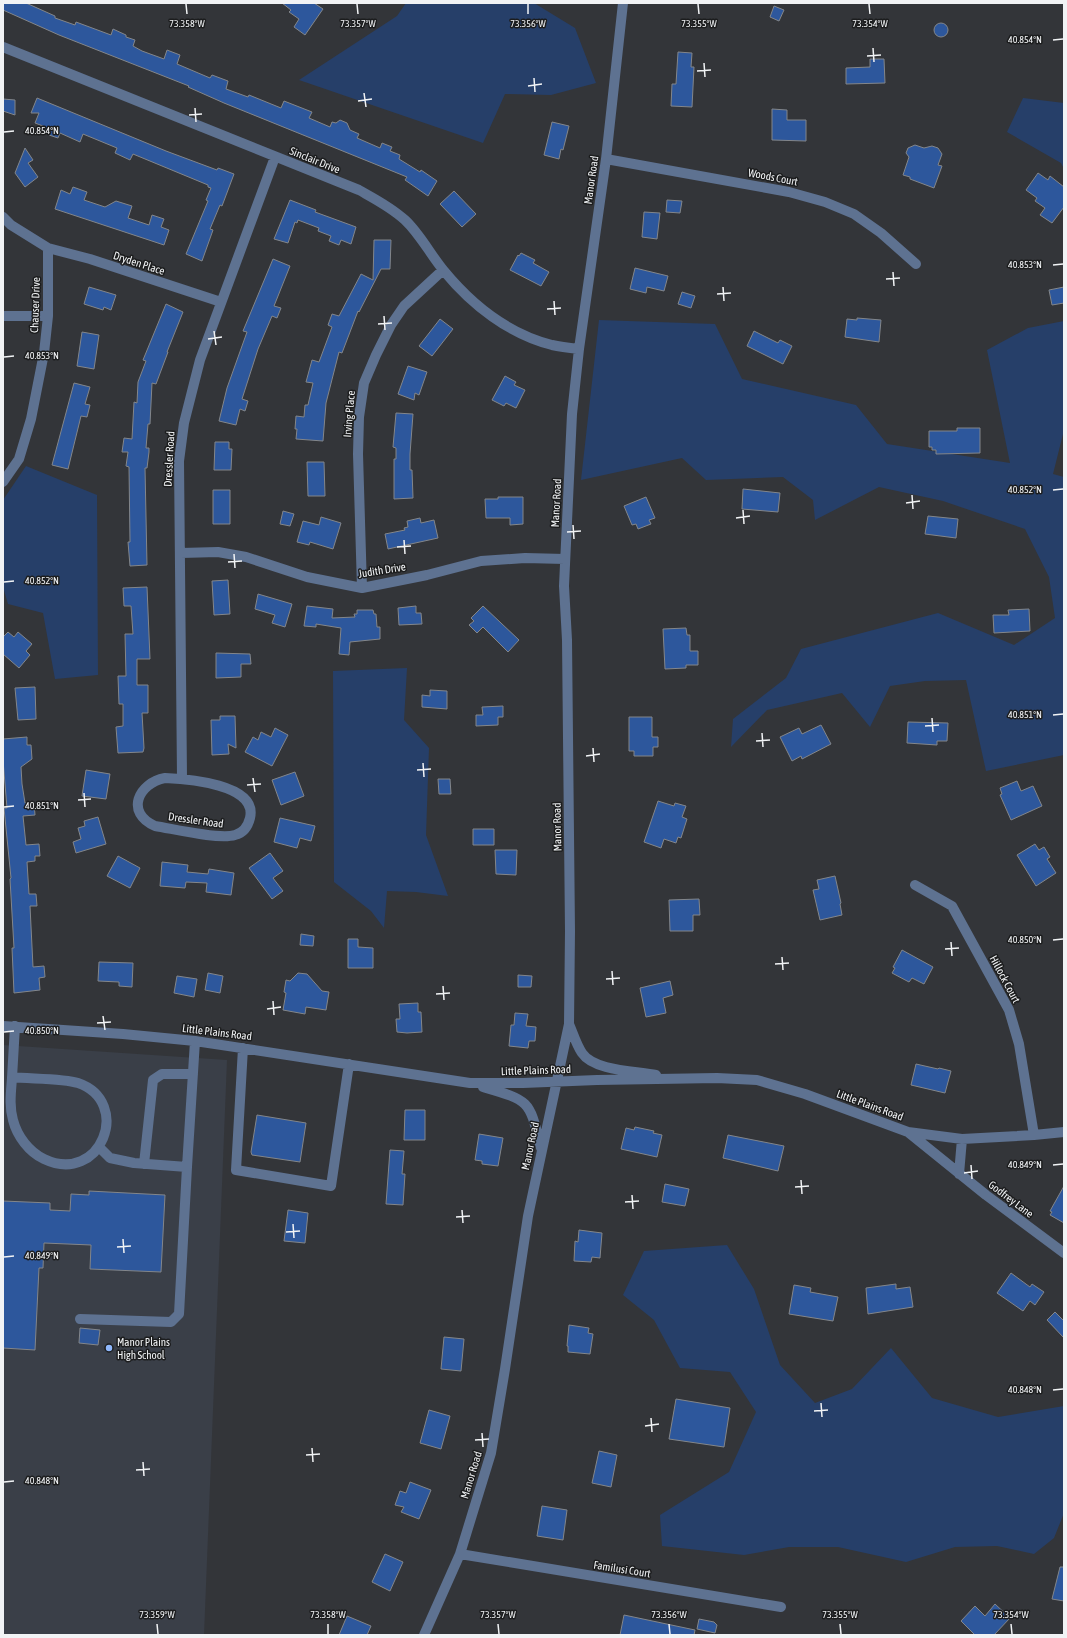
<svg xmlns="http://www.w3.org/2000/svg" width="1067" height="1638" viewBox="0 0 1067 1638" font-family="'Asap Condensed',sans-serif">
<rect width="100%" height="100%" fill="#333539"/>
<path fill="#3a3f48" d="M 3,1045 L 227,1060 L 204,1635 L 3,1635 Z"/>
<path fill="#263f69" d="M 406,3 L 534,3 L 575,28 L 596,83 L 551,95 L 505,94 L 483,143 L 299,80 L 397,16 Z
M 1023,98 L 1064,103 L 1064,169 L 1061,163 L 1007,132 Z
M 599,320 L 715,324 L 742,379 L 856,405 L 887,444 L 1010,463 L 987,350 L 1028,328 L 1064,321 L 1064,430 L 1053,474 L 1064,477 L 1064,755 L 986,771 L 966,680 L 925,681 L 890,686 L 870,727 L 842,693 L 767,710 L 731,747 L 733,719 L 786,678 L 801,649 L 938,613 L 1014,645 L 1055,618 L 1049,577 L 1025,529 L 943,501 L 879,487 L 815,520 L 813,500 L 783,477 L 706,480 L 682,458 L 581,480 Z
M 26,466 L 97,495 L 98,675 L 55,679 L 43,613 L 8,604 L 3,587 L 3,500 Z
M 407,668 L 404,720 L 429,748 L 426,835 L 448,896 L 416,892 L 387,891 L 384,928 L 371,911 L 334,882 L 333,671 Z
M 727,1245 L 754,1289 L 780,1365 L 815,1403 L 852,1389 L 891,1348 L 932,1398 L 998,1417 L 1064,1406 L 1064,1513 L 1054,1538 L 1034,1554 L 997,1546 L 955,1547 L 906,1562 L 838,1547 L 789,1547 L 744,1555 L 662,1546 L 660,1515 L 729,1472 L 756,1412 L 730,1372 L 680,1368 L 654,1320 L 623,1295 L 644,1251 Z"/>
<path fill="#2d579c" stroke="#83868a" d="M 3,3 L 26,3 L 55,16 L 55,18 L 75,25 L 76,22 L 111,35 L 113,29 L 126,35 L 126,37 L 135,40 L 133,46 L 142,51 L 164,59 L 167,50 L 180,55 L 177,64 L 210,78 L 212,75 L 228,81 L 226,89 L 248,97 L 249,95 L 281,108 L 284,101 L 312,112 L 309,118 L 330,127 L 332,122 L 336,123 L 340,120 L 347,123 L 350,130 L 359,134 L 357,138 L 380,148 L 382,143 L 392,147 L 390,151 L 400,155 L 399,159 L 420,172 L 421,170 L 437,181 L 428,196 L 405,180 L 407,177 L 224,103 L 188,87 L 189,86 L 59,35 L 3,10 Z
M 282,3 L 314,3 L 323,9 L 305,35 L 294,27 L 299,19 L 289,12 L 291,10 Z
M 774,6 L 784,10 L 779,21 L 770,17 Z
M934 30a7 7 0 1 1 14 0a7 7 0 1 1-14 0Z
M 678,52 L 692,53 L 691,67 L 694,67 L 692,107 L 671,106 L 672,84 L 676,84 Z
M 870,59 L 884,59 L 885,83 L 846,84 L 846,68 L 870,67 Z
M 37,98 L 166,151 L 217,170 L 218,168 L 234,174 L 222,206 L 220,205 L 210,229 L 213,230 L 202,261 L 186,254 L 208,201 L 206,200 L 211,188 L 208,187 L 208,185 L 133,154 L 130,160 L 115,153 L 117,148 L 83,134 L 80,142 L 60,133 L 58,138 L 49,135 L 50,131 L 42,128 L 43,126 L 35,123 L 39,113 L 31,113 Z
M 3,99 L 15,100 L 15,115 L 3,111 Z
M 772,109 L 787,110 L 787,120 L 806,120 L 806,141 L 772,140 Z
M 552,122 L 569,126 L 563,150 L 561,149 L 559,159 L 544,155 Z
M 915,145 L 924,148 L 932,146 L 938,148 L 942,154 L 938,165 L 942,166 L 934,188 L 910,179 L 910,177 L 903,175 L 909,157 L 906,153 L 908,148 Z
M 25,148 L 33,160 L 28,163 L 38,177 L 25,187 L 15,173 Z
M 1038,173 L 1048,180 L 1050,176 L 1064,187 L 1064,207 L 1052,223 L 1040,215 L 1045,208 L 1035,201 L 1037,198 L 1026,190 Z
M 73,187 L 87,192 L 84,200 L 105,207 L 116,201 L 132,206 L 128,218 L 149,225 L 152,215 L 164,219 L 161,227 L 169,230 L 164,245 L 55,209 L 61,190 L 70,194 Z
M 454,191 L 476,214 L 462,227 L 440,204 Z
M 290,200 L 316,210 L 315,212 L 356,227 L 351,244 L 341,240 L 339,245 L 329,241 L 331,236 L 318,231 L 319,228 L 298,220 L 297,223 L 295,222 L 288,243 L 274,239 Z
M 667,200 L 682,201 L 680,213 L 666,212 Z
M 644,212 L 660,213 L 657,239 L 642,237 Z
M 374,240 L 391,240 L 390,269 L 381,269 L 359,312 L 358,311 L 342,353 L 339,352 L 326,403 L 323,441 L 296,439 L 297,429 L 295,429 L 296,416 L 304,417 L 305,405 L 308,405 L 313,383 L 306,382 L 312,360 L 319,362 L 332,327 L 328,325 L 332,314 L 339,316 L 361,274 L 373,280 Z
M 521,253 L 535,260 L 533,263 L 549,272 L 541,286 L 510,270 L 518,255 L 519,256 Z
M 273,259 L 290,266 L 274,306 L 281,308 L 277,318 L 272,316 L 258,349 L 242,399 L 248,401 L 245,411 L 240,409 L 236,425 L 219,421 L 227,388 L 247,332 L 243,331 Z
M 635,268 L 668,276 L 664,291 L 647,287 L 646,293 L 630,289 Z
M 89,287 L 116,295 L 111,310 L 104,307 L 103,310 L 84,304 Z
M 1064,287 L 1064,303 L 1052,305 L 1049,290 Z
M 682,292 L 695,296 L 691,308 L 678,304 Z
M 166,304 L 183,312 L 167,352 L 168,352 L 156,384 L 152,383 L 150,424 L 148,424 L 146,448 L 149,448 L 149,452 L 147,468 L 145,468 L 147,565 L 130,566 L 128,542 L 130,542 L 129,467 L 126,466 L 128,452 L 122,452 L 124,438 L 132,439 L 134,402 L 137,403 L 138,382 L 146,361 L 143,360 Z
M 857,318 L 881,320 L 879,342 L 845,337 L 847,319 L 857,320 Z
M 440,319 L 453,329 L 432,356 L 419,346 Z
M 754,331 L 778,343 L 780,340 L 792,346 L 783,364 L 747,346 Z
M 82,332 L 99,335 L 94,369 L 77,366 Z
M 408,366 L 427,372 L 419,395 L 415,393 L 414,400 L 398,394 Z
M 505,376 L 516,382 L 514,385 L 525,390 L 516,408 L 506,403 L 504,406 L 492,400 Z
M 74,383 L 90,387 L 85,404 L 90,405 L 87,417 L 81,416 L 68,469 L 52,465 Z
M 396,413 L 413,414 L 410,454 L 410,470 L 412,470 L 413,498 L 394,499 L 394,459 L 396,459 L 396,448 L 393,447 Z
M 957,428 L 980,428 L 980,453 L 936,454 L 936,450 L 932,450 L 932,447 L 929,447 L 929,431 L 957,431 Z
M 215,442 L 229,442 L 229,449 L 232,449 L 231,470 L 214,470 Z
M 307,462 L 324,462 L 325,496 L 308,496 Z
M 743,489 L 780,493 L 778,512 L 742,509 Z
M 213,490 L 230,490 L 230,524 L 213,524 Z
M 498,497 L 523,497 L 523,524 L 510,525 L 510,518 L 486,518 L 485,499 L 498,499 Z
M 646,497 L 655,518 L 649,520 L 651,524 L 638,529 L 636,524 L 632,525 L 624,506 Z
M 283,511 L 294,514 L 290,526 L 280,524 Z
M 928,516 L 958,519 L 956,538 L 925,534 Z
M 321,517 L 341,523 L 333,549 L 310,542 L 309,545 L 297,542 L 303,521 L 319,525 Z
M 420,518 L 421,523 L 434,520 L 438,538 L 388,549 L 385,534 L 405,530 L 404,528 L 408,527 L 407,521 Z
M 228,580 L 230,614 L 214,615 L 212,581 Z
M 147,587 L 150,659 L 137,659 L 137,685 L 148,685 L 148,713 L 142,713 L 144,748 L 143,752 L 118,753 L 116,727 L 123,726 L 123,704 L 119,704 L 118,676 L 126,676 L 125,634 L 133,634 L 131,606 L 124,606 L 123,588 Z
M 258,594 L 292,604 L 285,627 L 272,623 L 275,615 L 255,609 Z
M 307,606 L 333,609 L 332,618 L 355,617 L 354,614 L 357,614 L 357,610 L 373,610 L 374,614 L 376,614 L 377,627 L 380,627 L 380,639 L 350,642 L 349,655 L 339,654 L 341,628 L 316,624 L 316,627 L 304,626 Z
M 416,606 L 416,613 L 421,613 L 422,624 L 399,625 L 398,608 Z
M 483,606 L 519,640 L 508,652 L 483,627 L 477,633 L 469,625 L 474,621 L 471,618 Z
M 1029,609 L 1030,631 L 994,633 L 993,615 L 1009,615 L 1008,610 Z
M 686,628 L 687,635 L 690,635 L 690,651 L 698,651 L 698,665 L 686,665 L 686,668 L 665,669 L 663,629 Z
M 8,632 L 14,637 L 18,632 L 32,644 L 26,651 L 30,655 L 19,668 L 3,654 L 3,637 Z
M 216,653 L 250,654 L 251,664 L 241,664 L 241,677 L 216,678 Z
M 35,687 L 36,719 L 18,720 L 15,688 Z
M 430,690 L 447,691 L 447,709 L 422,707 L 422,695 L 430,696 Z
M 503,706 L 503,717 L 498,717 L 498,725 L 476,726 L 476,715 L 483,715 L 482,707 Z
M 220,716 L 235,716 L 236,748 L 228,744 L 229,754 L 212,755 L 211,720 L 220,720 Z
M 629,717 L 652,717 L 652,737 L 658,737 L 658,747 L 653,747 L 653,756 L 634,756 L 634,751 L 629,751 Z
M 908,722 L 948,723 L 947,741 L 937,741 L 937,745 L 907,743 Z
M 821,725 L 831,744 L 802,759 L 801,756 L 792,761 L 780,737 L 799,728 L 802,734 Z
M 275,728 L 288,735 L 272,766 L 245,752 L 253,737 L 258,740 L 261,732 L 271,737 Z
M 27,737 L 27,745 L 31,745 L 32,759 L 21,767 L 22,784 L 25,803 L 34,802 L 35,815 L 23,816 L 26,845 L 39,844 L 40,856 L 35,856 L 35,861 L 27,862 L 29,894 L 36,894 L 37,906 L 30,906 L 33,967 L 44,966 L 45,977 L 39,978 L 40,990 L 14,993 L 12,948 L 14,948 L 10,879 L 11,878 L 4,808 L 7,808 L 3,760 L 3,739 Z
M 86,770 L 110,774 L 106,799 L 82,796 Z
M 295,772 L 304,796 L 281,805 L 272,780 Z
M 438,779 L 450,779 L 451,794 L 439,794 Z
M 1017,781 L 1021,791 L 1033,786 L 1042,806 L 1011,820 L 1000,795 L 1002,794 L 1000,788 Z
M 658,801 L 674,806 L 675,803 L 686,806 L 682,817 L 687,819 L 681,838 L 678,837 L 676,843 L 664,839 L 661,848 L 644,842 Z
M 98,817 L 106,844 L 76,853 L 73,842 L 81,839 L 78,828 L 85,826 L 84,821 Z
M 280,818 L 315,826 L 311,841 L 300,838 L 297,848 L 274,842 Z
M 473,829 L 494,829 L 494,845 L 473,845 Z
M 1035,844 L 1039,850 L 1044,847 L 1050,857 L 1047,859 L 1056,873 L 1036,886 L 1017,855 Z
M 495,850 L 517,850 L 516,875 L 496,874 Z
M 270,853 L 283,871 L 273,878 L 283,891 L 272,899 L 249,868 Z
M 118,856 L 140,868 L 130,888 L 107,876 Z
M 162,862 L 188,865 L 187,872 L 208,874 L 209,869 L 234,873 L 231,895 L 206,892 L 207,883 L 186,882 L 185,888 L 160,886 Z
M 835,876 L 841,903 L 840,904 L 842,915 L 820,920 L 813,890 L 819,889 L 817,880 Z
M 699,899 L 700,915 L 693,915 L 693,931 L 670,931 L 669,900 Z
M 301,934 L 314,936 L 313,946 L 300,945 Z
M 348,939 L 358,939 L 358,947 L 373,948 L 373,968 L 348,968 Z
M 902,950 L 933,967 L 924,984 L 912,978 L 909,982 L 892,973 L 895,968 L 893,967 Z
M 99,962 L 133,963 L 132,987 L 119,986 L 119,982 L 98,981 Z
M 208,973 L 223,976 L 220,993 L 205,990 Z
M 298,973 L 307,974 L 322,991 L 329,992 L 326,1010 L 306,1007 L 305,1014 L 283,1010 L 286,993 L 284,992 L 286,980 L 290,981 Z
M 518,975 L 532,976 L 531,987 L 518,987 Z
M 177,976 L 197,979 L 194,997 L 174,993 Z
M 670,981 L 673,995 L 663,998 L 666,1013 L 646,1017 L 640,988 Z
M 418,1003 L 418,1012 L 421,1012 L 422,1032 L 407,1033 L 397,1032 L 396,1019 L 400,1019 L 399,1004 Z
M 515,1013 L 528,1014 L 526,1026 L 536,1027 L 535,1041 L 529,1041 L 528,1048 L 509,1046 L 511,1025 L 514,1025 Z
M 916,1064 L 938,1069 L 939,1068 L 951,1071 L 945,1093 L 911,1085 Z
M 405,1110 L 425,1110 L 425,1140 L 404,1140 Z
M 257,1115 L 306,1123 L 300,1162 L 252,1155 L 251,1152 Z
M 635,1127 L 654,1131 L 653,1133 L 662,1135 L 657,1157 L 621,1149 L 626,1128 L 634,1130 Z
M 479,1134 L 503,1138 L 498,1166 L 482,1164 L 482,1161 L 475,1160 Z
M 728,1135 L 784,1146 L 778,1171 L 723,1158 Z
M 390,1150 L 404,1151 L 402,1174 L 405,1174 L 403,1205 L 386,1204 Z
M 665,1184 L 689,1189 L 685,1206 L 662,1202 Z
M 1064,1186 L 1064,1223 L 1050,1215 L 1052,1212 L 1050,1211 Z
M 89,1191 L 165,1195 L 161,1272 L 90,1269 L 91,1245 L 44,1243 L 43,1268 L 39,1268 L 35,1350 L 3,1348 L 3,1201 L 50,1203 L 50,1210 L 70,1211 L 71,1194 L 89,1195 Z
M 288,1210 L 308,1213 L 305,1243 L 284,1241 Z
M 579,1230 L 602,1233 L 600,1258 L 592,1257 L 591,1262 L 574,1261 L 575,1241 L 578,1242 Z
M 1011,1273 L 1030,1287 L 1032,1284 L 1044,1292 L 1035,1305 L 1030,1301 L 1023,1311 L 997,1293 Z
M 896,1284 L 896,1289 L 910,1287 L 913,1307 L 868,1314 L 866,1288 Z
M 794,1285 L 811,1288 L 810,1292 L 838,1297 L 833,1321 L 789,1314 Z
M 1055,1312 L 1064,1321 L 1064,1338 L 1047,1320 Z
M 569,1325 L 589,1328 L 588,1333 L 593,1334 L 590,1354 L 568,1352 L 568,1346 L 567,1346 Z
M 80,1328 L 100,1330 L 98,1345 L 79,1343 Z
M 444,1337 L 464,1339 L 461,1371 L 441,1369 Z
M 676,1399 L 730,1408 L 724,1447 L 669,1439 Z
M 429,1410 L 450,1416 L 441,1449 L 420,1443 Z
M 599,1451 L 617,1455 L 611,1487 L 592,1483 Z
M 410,1482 L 431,1490 L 419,1519 L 401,1512 L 404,1507 L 395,1505 L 400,1491 L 406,1493 Z
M 542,1506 L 567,1510 L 563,1540 L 537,1536 Z
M 385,1554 L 403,1562 L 390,1591 L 372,1582 Z
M 1060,1567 L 1064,1567 L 1064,1601 L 1052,1599 Z
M 995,1604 L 1010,1618 L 994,1635 L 975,1635 L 961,1621 L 975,1606 L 985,1616 Z
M 624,1615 L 695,1630 L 694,1635 L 620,1635 Z
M 347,1616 L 371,1626 L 367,1635 L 339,1635 Z
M 699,1619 L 714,1622 L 717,1625 L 715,1633 L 697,1629 Z"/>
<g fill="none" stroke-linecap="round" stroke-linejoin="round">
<path stroke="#5e7291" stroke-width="10" d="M 3,47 L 359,190 C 375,199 391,207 405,220 C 420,234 430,254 444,271 C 472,305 509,334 552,345 C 561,347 570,348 579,349
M 606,159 L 789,192 L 825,202 L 854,214 L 881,233 L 916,264
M 3,217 L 11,225 L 48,248 L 90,259 L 221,302
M 3,316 L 48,316
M 3,482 L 19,459 L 31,419 L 44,353 L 48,316 L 48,248
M 181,553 L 218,552 L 246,557 L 307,577 L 362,588 L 427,575 L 481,561 L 525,558 L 565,559
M 362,588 L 358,454 L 359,417 L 364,383 L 376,355 L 391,325 L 404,306 L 443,270
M 165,778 C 187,779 258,784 250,818 C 248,826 243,833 235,835 C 219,840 174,829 155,826 C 125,813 138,783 165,778 Z
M 182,778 L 179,461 L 184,423 L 200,360 L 275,157
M 915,885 L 952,906 L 1009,1010 L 1019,1044 L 1034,1135
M 569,1024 C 573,1033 576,1044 582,1053 C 594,1071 636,1071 656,1075
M 3,1026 L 123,1034 L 195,1041 L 470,1083 L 523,1083 L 597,1080 L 717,1078 L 757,1080 L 805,1094 L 908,1132 L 962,1139 L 1034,1135 L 1064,1132
M 243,1048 L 236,1170 L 331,1186 L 349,1064
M 12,1077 C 29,1079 63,1078 78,1083 C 133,1102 101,1186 44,1159 C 29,1152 17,1136 13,1120 C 9,1106 11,1092 12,1078 C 13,1061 14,1044 15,1026
M 483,1087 C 531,1101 529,1100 541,1148
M 908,1132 L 986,1195 L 1064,1253
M 99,1147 L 110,1158 L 134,1163 L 187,1167 L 195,1041
M 144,1164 L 153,1080 L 162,1074 L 193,1074
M 959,1174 L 962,1139
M 80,1319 L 171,1322 L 179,1314 L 187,1167
M 460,1554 L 781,1607
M 424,1635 L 460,1554 L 491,1453 L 505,1369 L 528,1216 L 569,1024 L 570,931 L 567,640 L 564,586 L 572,414 L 579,349 L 606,159 L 623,3"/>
</g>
<path fill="none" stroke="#f1f3f5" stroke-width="1.5" d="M 186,4 L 187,14M 357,4 L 358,14M 528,4 L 528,14M 698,4 L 699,14M 869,4 L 870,14M 1053,40 L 1063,39M 873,48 L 874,62M 867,56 L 881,55M 704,63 L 705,77M 697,71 L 711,70M 534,78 L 535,92M 528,86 L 542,84M 364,93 L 366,107M 358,101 L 372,99M 195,108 L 196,122M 189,115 L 202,114M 4,132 L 14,131M 1053,265 L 1063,264M 893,272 L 894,286M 886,279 L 900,278M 723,287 L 724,301M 717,294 L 731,293M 554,301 L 555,315M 547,309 L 561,308M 384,316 L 385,330M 378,324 L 392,323M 214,331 L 216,345M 208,339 L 222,337M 4,357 L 14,356M 1053,490 L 1063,489M 912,495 L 913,509M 906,503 L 920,501M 743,510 L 744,524M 736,518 L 750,516M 573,525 L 574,539M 567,532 L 581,531M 404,540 L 405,554M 397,547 L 411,546M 234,554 L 235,568M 228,562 L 242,561M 4,582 L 14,581M 1053,715 L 1063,714M 932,718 L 933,732M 925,726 L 939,725M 762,733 L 763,747M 756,741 L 770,740M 593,748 L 594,762M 586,756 L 600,754M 423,763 L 424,777M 417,770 L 431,769M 253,778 L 255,792M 247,785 L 261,784M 84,793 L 85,807M 78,800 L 91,799M 4,807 L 14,806M 1053,940 L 1063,939M 951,942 L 952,956M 945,949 L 959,948M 782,957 L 783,970M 775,964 L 789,963M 612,971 L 613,985M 606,979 L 620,978M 443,986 L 444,1000M 436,994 L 450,993M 273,1001 L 274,1015M 267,1009 L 281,1007M 103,1016 L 105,1030M 97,1023 L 111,1022M 4,1032 L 14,1031M 971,1165 L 972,1179M 1053,1165 L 1063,1164M 964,1173 L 978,1171M 801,1180 L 802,1194M 795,1187 L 809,1186M 632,1195 L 633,1209M 625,1202 L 639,1201M 462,1210 L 463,1223M 456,1217 L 470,1216M 293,1224 L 294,1238M 286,1232 L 300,1231M 123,1239 L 124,1253M 117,1247 L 131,1246M 4,1257 L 14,1256M 1053,1390 L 1063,1389M 821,1403 L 822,1417M 814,1411 L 828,1410M 651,1418 L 652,1432M 645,1426 L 659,1424M 482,1433 L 483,1447M 475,1440 L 489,1439M 312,1448 L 313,1462M 306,1455 L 320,1454M 143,1462 L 144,1476M 136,1470 L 150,1469M 4,1482 L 14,1481M 157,1624 L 158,1634M 328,1624 L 328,1634M 498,1624 L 499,1634M 669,1624 L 670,1634M 840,1624 L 841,1634M 1011,1624 L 1012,1634"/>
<circle fill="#8fb8fd" stroke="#1c1d1e" stroke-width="1.5" cx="109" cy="1348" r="4"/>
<g text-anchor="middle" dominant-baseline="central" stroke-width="3" stroke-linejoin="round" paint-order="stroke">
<g font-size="11" fill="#f1f3f5" stroke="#1c1d1e">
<text transform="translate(315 160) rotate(22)">Sinclair Drive</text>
<text transform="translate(773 177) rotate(11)">Woods Court</text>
<text transform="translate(591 180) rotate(-82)">Manor Road</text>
<text transform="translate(139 263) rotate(18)">Dryden Place</text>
<text transform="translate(35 305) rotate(-88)">Chauser Drive</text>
<text transform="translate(349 414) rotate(-85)">Irving Place</text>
<text transform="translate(169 459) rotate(-87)">Dressler Road</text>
<text transform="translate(556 503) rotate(-87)">Manor Road</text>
<text transform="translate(382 570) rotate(-9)">Judith Drive</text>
<text transform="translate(196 820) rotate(8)">Dressler Road</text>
<text transform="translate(557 827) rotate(-91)">Manor Road</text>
<text transform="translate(1005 979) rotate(62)">Hillock Court</text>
<text transform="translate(217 1032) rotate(7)">Little Plains Road</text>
<text transform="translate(536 1070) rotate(-2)">Little Plains Road</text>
<text transform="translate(870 1105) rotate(20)">Little Plains Road</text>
<text transform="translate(530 1146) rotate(-78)">Manor Road</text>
<text transform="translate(1011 1199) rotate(37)">Godfrey Lane</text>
<text transform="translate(471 1475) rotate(-73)">Manor Road</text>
<text transform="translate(622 1569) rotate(9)">Familusi Court</text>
</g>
<g font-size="11" fill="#f1f3f5" stroke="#1c1d1e" text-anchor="start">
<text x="117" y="1342">Manor Plains<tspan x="117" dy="13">High School</tspan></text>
</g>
</g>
<g font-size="10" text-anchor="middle" fill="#f1f3f5" stroke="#1c1d1e" stroke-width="3" stroke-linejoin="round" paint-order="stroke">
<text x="187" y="27">73.358°W</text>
<text x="358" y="27">73.357°W</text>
<text x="528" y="27">73.356°W</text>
<text x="699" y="27">73.355°W</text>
<text x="870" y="27">73.354°W</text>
<text x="1025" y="43">40.854°N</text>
<text x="42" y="134">40.854°N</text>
<text x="1025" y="268">40.853°N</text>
<text x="42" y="359">40.853°N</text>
<text x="1025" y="493">40.852°N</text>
<text x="42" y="584">40.852°N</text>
<text x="1025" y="718">40.851°N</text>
<text x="42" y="809">40.851°N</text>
<text x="1025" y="943">40.850°N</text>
<text x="42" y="1034">40.850°N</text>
<text x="1025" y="1168">40.849°N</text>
<text x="42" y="1259">40.849°N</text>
<text x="1025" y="1393">40.848°N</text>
<text x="42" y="1484">40.848°N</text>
<text x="157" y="1618">73.359°W</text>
<text x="328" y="1618">73.358°W</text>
<text x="498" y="1618">73.357°W</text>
<text x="669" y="1618">73.356°W</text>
<text x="840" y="1618">73.355°W</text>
<text x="1011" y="1618">73.354°W</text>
</g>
<rect width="1067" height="1638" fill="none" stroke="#f1f3f5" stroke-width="8"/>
</svg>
